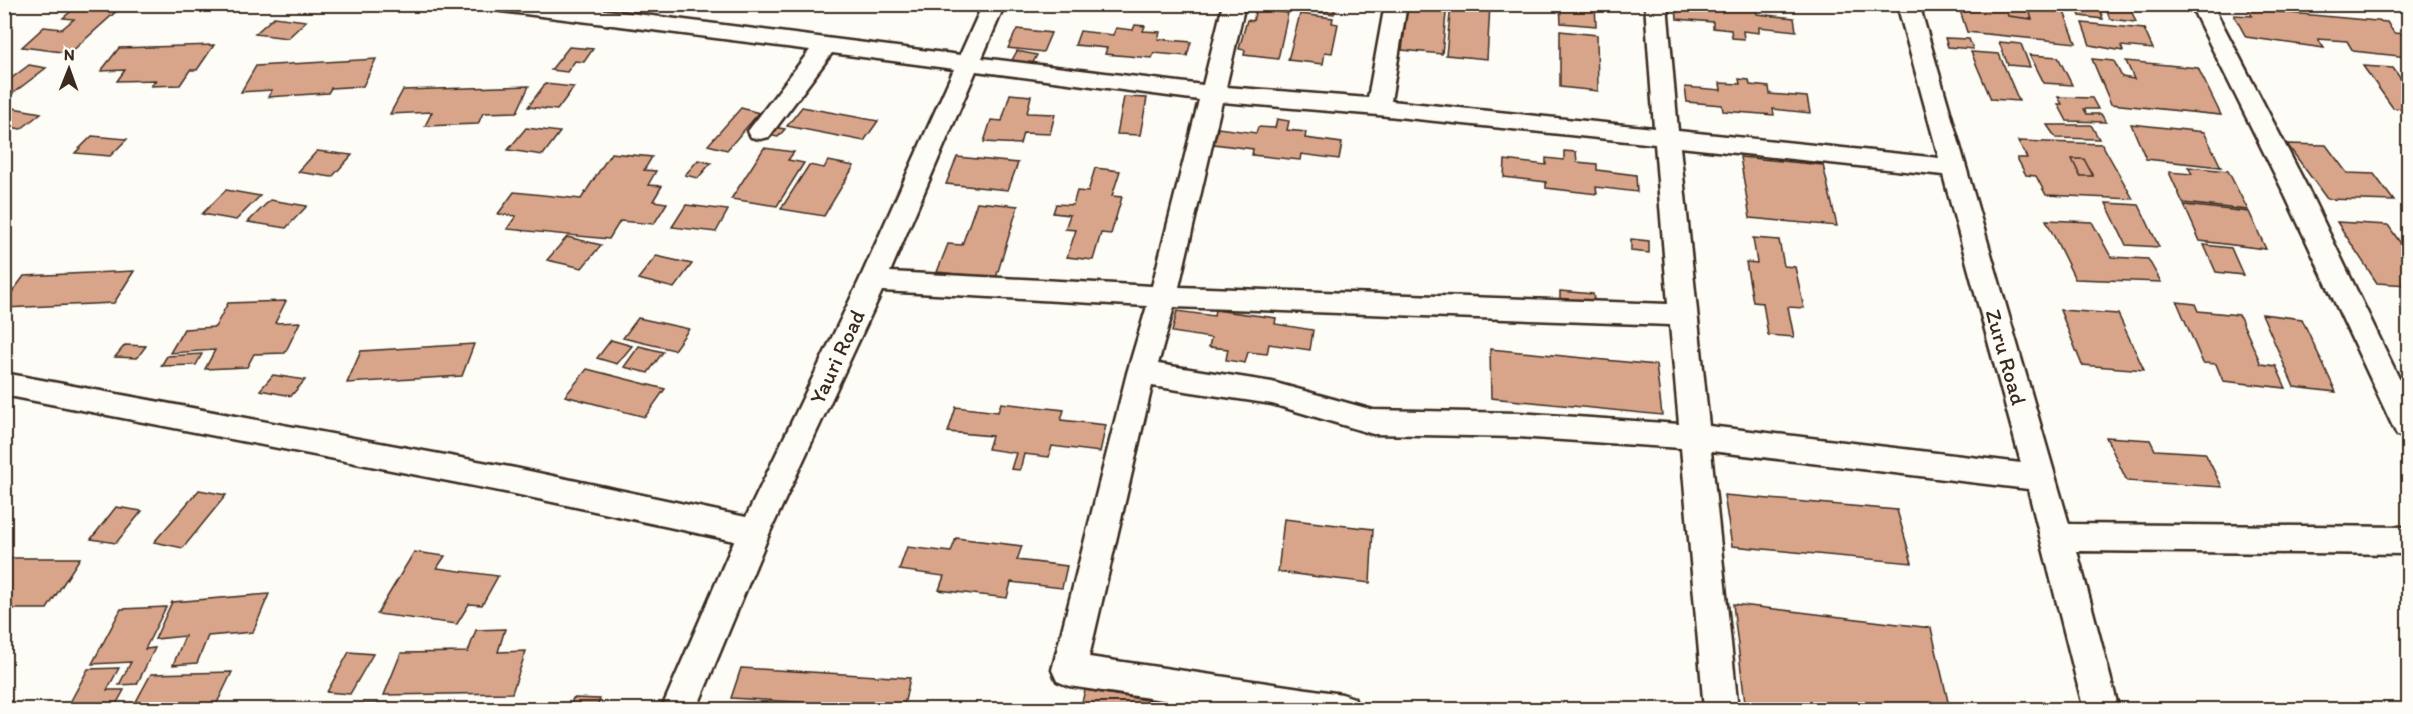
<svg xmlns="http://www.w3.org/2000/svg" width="2413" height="714" viewBox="0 0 2413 714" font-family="Itim,sans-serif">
<rect width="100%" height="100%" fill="#fdfcf7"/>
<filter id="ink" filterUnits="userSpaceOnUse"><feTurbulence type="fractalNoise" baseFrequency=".0167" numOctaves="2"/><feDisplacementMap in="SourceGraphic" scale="12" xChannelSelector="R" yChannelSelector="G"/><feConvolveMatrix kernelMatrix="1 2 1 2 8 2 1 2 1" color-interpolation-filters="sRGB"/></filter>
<g filter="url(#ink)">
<path fill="#d8a58b" stroke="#3b2a1e" stroke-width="1.5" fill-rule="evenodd" d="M 80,4 L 121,7 L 70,53 L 22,47 L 44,27 L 62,29 L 74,19 L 63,18 Z
M 1258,4 L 1292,4 L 1291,10 Z
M 1302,4 L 1336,4 L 1334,14 L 1301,10 Z
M 1408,4 L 1447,4 L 1442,54 L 1402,50 Z
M 1451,4 L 1490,5 L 1487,59 L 1446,55 Z
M 1560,4 L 1595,4 L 1596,26 L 1561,23 Z
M 1958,4 L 2004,4 L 2008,16 L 2032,19 L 2027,4 L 2061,4 L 2076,43 L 1967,32 Z
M 2004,4 L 2027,4 L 2032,19 L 2008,16 Z
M 2076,4 L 2098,4 L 2103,19 L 2080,16 Z
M 2104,4 L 2129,5 L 2136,22 L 2110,19 Z
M 1711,5 L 1756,9 L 1757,14 L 1794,18 L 1796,31 L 1759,27 L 1759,33 L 1743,31 L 1744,39 L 1732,38 L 1731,30 L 1713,28 L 1713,22 L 1677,19 L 1676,6 L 1711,9 Z
M 1256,9 L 1288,13 L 1278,59 L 1244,55 L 1245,50 L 1239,49 L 1247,20 L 1253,21 Z
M 2248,9 L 2387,22 L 2394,33 L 2408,34 L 2408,57 L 2353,51 L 2347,41 L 2318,39 L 2324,48 L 2246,37 L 2234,15 L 2252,16 Z
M 1300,14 L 1333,18 L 1332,23 L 1338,24 L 1332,53 L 1325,52 L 1323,64 L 1288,60 Z
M 274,17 L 306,21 L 288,38 L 255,34 Z
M 2082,23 L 2144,29 L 2153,49 L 2121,46 L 2123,51 L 2090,45 Z
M 1135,25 L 1145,26 L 1143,31 L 1160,32 L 1158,39 L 1191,42 L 1187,56 L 1154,53 L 1152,58 L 1105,54 L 1107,48 L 1075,45 L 1080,31 L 1113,35 L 1116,28 L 1133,30 Z
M 1017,29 L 1051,33 L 1043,52 L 1008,48 Z
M 1560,31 L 1597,35 L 1598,91 L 1560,87 Z
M 1945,38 L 1969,39 L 1973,49 L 1948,47 Z
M 1999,42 L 2021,44 L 2030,67 L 2008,65 Z
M 214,45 L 197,70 L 190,70 L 180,85 L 151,86 L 156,80 L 117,81 L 125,70 L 101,71 L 119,48 Z
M 569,47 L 593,49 L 584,62 L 575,61 L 567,72 L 551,70 Z
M 1017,51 L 1037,55 L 1031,66 L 1011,62 Z
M 1971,52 L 1999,54 L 2019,101 L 1991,99 Z
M 2030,55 L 2058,57 L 2072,85 L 2044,83 Z
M 376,59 L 363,86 L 331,88 L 328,93 L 268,97 L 272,90 L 241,92 L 256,66 Z
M 2092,59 L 2114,61 L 2122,77 L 2134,79 L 2126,61 L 2198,68 L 2221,115 L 2111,104 Z
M 29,65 L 46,68 L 4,100 L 4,80 L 9,80 Z
M 2363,66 L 2393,68 L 2408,89 L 2408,109 L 2393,108 Z
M 1739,79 L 1749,80 L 1750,85 L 1769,87 L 1770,94 L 1807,97 L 1810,113 L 1773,109 L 1774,115 L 1723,111 L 1722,105 L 1687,102 L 1685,87 L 1721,90 L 1720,83 L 1740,84 Z
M 545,84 L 574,87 L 557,110 L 528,107 Z
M 529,86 L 517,112 L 483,113 L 478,124 L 425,126 L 432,112 L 390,114 L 403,90 Z
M 1010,94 L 1031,96 L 1027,113 L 1055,114 L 1050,134 L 1023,133 L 1020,144 L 984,142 L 991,120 L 1002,121 Z
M 1124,97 L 1147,98 L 1140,135 L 1117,134 Z
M 2058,97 L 2092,98 L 2098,109 L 2084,109 L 2087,114 L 2101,114 L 2106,122 L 2067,121 L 2058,104 L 2062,104 Z
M 802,107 L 878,121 L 864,141 L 787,126 Z
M 13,108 L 41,113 L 21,129 L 4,126 L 4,115 Z
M 741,108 L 759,113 L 727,150 L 708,145 Z
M 1277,119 L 1289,121 L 1287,130 L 1306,132 L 1305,138 L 1342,143 L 1339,159 L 1301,154 L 1300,160 L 1252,155 L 1253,149 L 1214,144 L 1218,128 L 1256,133 L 1258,127 L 1275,128 Z
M 2131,124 L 2204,132 L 2221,167 L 2146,159 Z
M 2047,125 L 2091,125 L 2099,139 L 2056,138 Z
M 773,127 L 785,129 L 778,137 L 767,135 Z
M 526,128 L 560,132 L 543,155 L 508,150 Z
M 92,136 L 127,139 L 110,156 L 75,153 Z
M 2018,141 L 2102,144 L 2133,199 L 2046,195 L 2036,176 L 2026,175 L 2017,158 L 2027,158 ZM 2072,159 L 2084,159 L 2093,176 L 2080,176 Z
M 2287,144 L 2326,145 L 2347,173 L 2374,174 L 2394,201 L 2327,199 Z
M 764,148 L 794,152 L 788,160 L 804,163 L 777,206 L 731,199 Z
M 317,151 L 352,155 L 332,177 L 298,172 Z
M 1564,151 L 1576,152 L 1577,162 L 1597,164 L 1597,170 L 1636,175 L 1637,192 L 1596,187 L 1597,194 L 1546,188 L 1546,182 L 1504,177 L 1505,160 L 1546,165 L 1546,158 L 1564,160 Z
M 611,153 L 652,157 L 644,170 L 656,171 L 648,185 L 662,186 L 653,201 L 667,203 L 654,224 L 620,221 L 609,239 L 507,229 L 516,216 L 498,214 L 514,192 L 581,199 Z
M 957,157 L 1018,163 L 1008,190 L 946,184 Z
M 1740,157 L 1823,165 L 1837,226 L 1750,218 Z
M 2072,159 L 2084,159 L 2093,176 L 2080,176 Z
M 698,160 L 711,163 L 698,178 L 685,175 Z
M 828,161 L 854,166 L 824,216 L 781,209 L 809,165 L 824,168 Z
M 2188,167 L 2228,171 L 2248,210 L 2183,203 L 2169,172 L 2192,174 Z
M 1095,168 L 1120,171 L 1112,196 L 1122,197 L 1111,234 L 1101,233 L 1093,260 L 1067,257 L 1076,230 L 1065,229 L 1070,215 L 1053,213 L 1056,204 L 1073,205 L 1077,191 L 1088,192 Z
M 226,190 L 260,196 L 236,220 L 202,214 Z
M 270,200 L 307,206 L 286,228 L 248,222 Z
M 977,202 L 1018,206 L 996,278 L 937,272 L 948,244 L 962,245 Z
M 2106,203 L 2139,205 L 2159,247 L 2126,245 Z
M 686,205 L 728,210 L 716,232 L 672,227 Z
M 2184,205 L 2249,212 L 2266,249 L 2200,241 Z
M 2046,220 L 2092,222 L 2111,257 L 2148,259 L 2161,282 L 2075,279 Z
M 2337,222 L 2388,225 L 2408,254 L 2408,285 L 2377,283 Z
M 567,237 L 601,245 L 582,268 L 547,260 Z
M 1753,238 L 1779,240 L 1784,266 L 1795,267 L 1804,308 L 1788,307 L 1794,337 L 1768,335 L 1763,303 L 1753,302 L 1746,262 L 1757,263 Z
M 1631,239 L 1649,241 L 1649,253 L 1631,251 Z
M 2204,245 L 2231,248 L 2243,275 L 2216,272 Z
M 656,256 L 692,264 L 674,288 L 638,279 Z
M 134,271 L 114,303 L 4,308 L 4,303 L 24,276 Z
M 1560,291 L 1593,294 L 1595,305 L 1560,302 Z
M 286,301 L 275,323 L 300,322 L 285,353 L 254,354 L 247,367 L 205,369 L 215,350 L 170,353 L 184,329 L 215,327 L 228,303 Z
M 2177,302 L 2195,304 L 2198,311 L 2239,315 L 2261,364 L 2276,366 L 2286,388 L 2223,381 L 2216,364 L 2203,363 Z
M 1215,310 L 1276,318 L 1275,324 L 1313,330 L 1310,350 L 1269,344 L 1267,354 L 1248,352 L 1245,363 L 1226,360 L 1228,349 L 1209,347 L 1211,338 L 1172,332 L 1177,311 L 1214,316 Z
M 2060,310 L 2118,314 L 2144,370 L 2082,365 Z
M 2262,314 L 2302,319 L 2336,392 L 2294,387 Z
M 638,318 L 689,329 L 674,350 L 623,338 Z
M 611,340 L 632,346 L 617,364 L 597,358 Z
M 474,344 L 462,376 L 347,383 L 361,351 Z
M 125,345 L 146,346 L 137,358 L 115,357 Z
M 639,346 L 663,352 L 648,373 L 624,367 Z
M 1490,349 L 1656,365 L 1662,415 L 1491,398 Z
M 202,354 L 196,365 L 161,366 L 167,356 Z
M 587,369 L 665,389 L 645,417 L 565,396 Z
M 273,375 L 305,380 L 291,396 L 260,390 Z
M 1001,403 L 1064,410 L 1061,420 L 1106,425 L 1100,452 L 1052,446 L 1049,457 L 1024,454 L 1020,470 L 1011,469 L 1016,453 L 988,449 L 992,436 L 948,432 L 956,407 L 998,412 Z
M 2106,437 L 2150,440 L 2155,450 L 2205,453 L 2222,487 L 2127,481 Z
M 199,490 L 226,495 L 183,548 L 154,542 Z
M 1724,495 L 1897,510 L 1912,563 L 1732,546 Z
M 116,507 L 142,511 L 116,543 L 91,539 Z
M 1284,519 L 1373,529 L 1370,583 L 1278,572 Z
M 956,538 L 1022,546 L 1017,560 L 1067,566 L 1062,588 L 1011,582 L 1007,598 L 939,590 L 944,576 L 899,570 L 907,547 L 951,552 Z
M 414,552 L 445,556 L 437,568 L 498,576 L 482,605 L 469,604 L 457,624 L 377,614 Z
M 8,558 L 80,558 L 47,609 L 4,609 L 4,563 Z
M 269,594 L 253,632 L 208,636 L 197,663 L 173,665 L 185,636 L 155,639 L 172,602 Z
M 1733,604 L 1931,628 L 1950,710 L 1799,710 L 1745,703 Z
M 166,607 L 145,649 L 155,648 L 137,684 L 119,685 L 131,662 L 92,664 L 121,609 Z
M 505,629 L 498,652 L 526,651 L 512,693 L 384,695 L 401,653 L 468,652 L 476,630 Z
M 349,652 L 373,654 L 350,694 L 327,692 Z
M 119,668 L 107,690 L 124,690 L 113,710 L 66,710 L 88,669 Z
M 741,668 L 910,678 L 903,710 L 860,710 L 861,706 L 731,698 Z
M 232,672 L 215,707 L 132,709 L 151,674 Z
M 1085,690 L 1208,710 L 1080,710 Z
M 573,698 L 600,699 L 596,710 L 569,710 Z
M 395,703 L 392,710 L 335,710 L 338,704 Z
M 466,704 L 464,710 L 408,710 L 409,705 Z"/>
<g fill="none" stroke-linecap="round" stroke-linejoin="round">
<g stroke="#3b2a1e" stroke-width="5">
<path id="minor" d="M 490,4 L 558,4 L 960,55 L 983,4 L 1005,4 L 982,58 L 1203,85 L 1223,4 L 1245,4 L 1226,87 L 1368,98 L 1385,4 L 1407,4 L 1391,101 L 1654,128 L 1645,4 L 1667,4 L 1678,131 L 1939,158 L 1897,4 L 1919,4 L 2069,524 L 2408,527 L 2408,554 L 2077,551 L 2119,710 L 2084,710 L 2028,489 L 1711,451 L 1738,710 L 1704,710 L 1681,448 L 1518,437 L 1373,434 L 1272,404 L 1152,386 L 1089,657 L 1342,694 L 1354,698 L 1359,710 L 1229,710 L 1069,686 L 1057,681 L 1052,670 L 1127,373 L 1147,306 L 882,291 L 770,532 L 696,710 L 661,710 L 734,541 L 515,494 L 4,395 L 4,373 L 515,468 L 746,517 L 859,281 L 954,69 L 832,53 L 769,137 L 760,139 L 751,137 L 748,131 L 810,50 L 501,11 L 493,9 ZM 976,71 L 1199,100 L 1152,286 L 890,272 ZM 1222,102 L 1378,115 L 1655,144 L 1668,304 L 1179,287 ZM 1680,147 L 1943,175 L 2021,463 L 1709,426 ZM 1174,307 L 1670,325 L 1679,424 L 1518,413 L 1373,410 L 1272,382 L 1158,364 Z
M 2190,4 L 2212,4 L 2308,189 L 2408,397 L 2408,439 L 2397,435 L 2393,427 L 2282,189 Z"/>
</g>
<use href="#minor" fill="#fdfcf7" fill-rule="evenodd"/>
</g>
</g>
<g text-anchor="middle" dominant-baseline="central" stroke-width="4.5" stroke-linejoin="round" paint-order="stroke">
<g font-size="22" fill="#3b2a1e" stroke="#fdfcf7">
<text transform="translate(837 357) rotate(-65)">Yauri Road</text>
<text transform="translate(2006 357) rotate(74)">Zuru Road</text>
</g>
</g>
<rect width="2413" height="714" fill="none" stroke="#fdfcf7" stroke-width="24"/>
<rect x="12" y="12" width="2389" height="690" fill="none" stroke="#3b2a1e" stroke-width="2" filter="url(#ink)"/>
<g transform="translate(69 69) rotate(1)" stroke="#fdfcf7" stroke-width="4.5" paint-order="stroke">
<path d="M0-4.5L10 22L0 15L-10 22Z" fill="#3b2a1e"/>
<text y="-9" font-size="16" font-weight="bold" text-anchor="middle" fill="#3b2a1e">N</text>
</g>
</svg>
